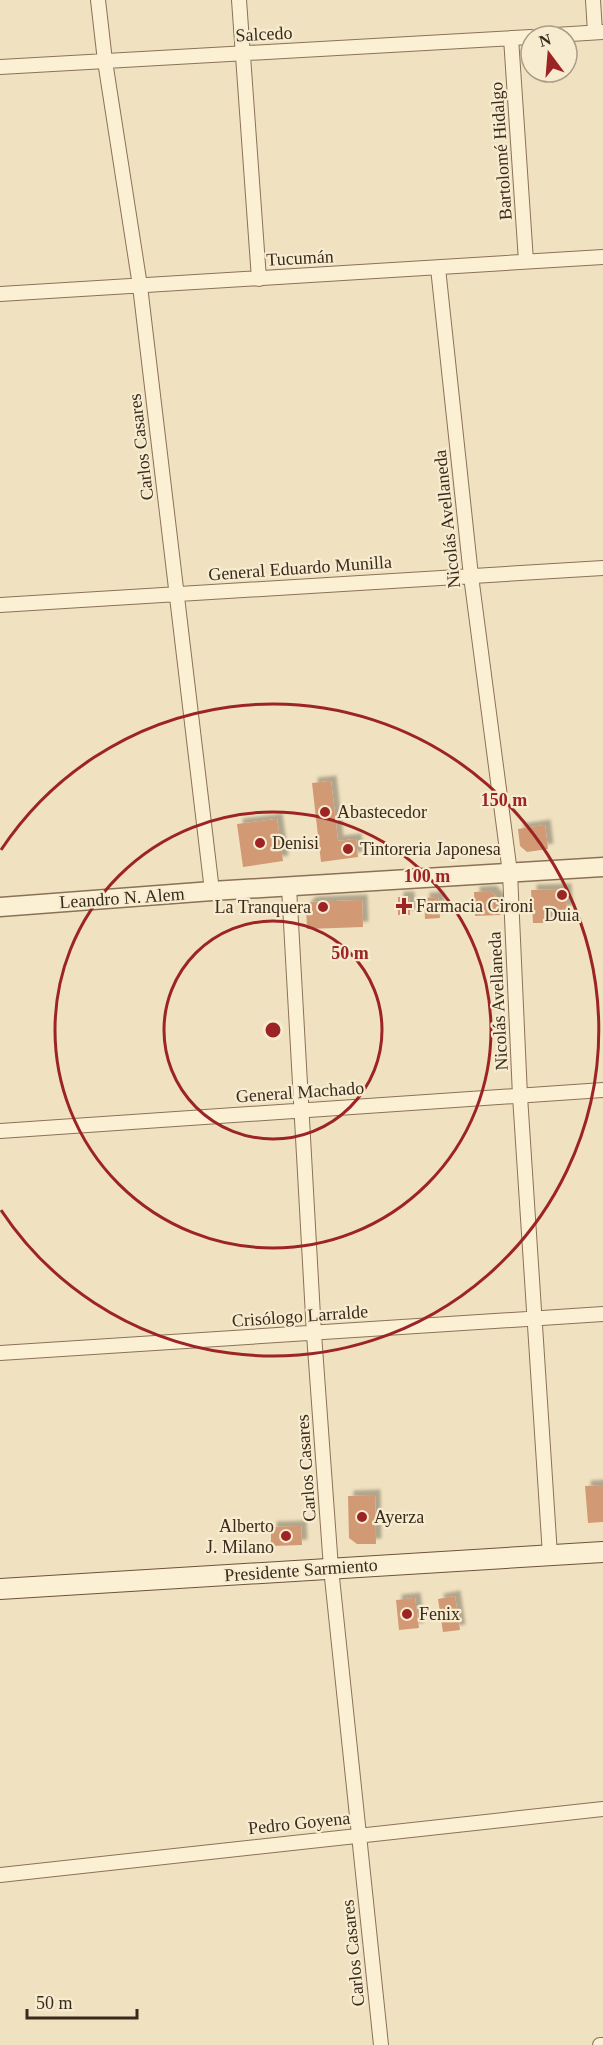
<svg xmlns="http://www.w3.org/2000/svg" width="603" height="2045" viewBox="0 0 603 2045" font-family="Georgia,serif">
<defs>
<filter id="shadow"><feDropShadow dx="5.5" dy="-5.5" stdDeviation="1.5" flood-color="#0004"/></filter>
</defs>
<rect width="100%" height="100%" fill="#f0e2c0"/>
<path fill="#d19a74" filter="url(#shadow)" d="M 331,781 L 338,841 L 356,839 L 358,857 L 321,862 L 312,783 Z
M 277,819 L 283,861 L 243,867 L 237,824 Z
M 545,825 L 548,849 L 527,852 L 520,846 L 518,829 Z
M 566,889 L 567,911 L 549,912 L 549,923 L 533,923 L 531,890 Z
M 491,891 L 500,901 L 501,915 L 475,916 L 474,892 Z
M 398,897 L 409,897 L 410,915 L 398,915 Z
M 438,897 L 440,918 L 425,919 L 424,898 Z
M 362,900 L 363,927 L 307,929 L 306,906 L 311,902 Z
M 603,1485 L 603,1522 L 588,1523 L 585,1486 Z
M 375,1495 L 376,1544 L 357,1544 L 349,1538 L 348,1496 Z
M 301,1526 L 302,1545 L 271,1546 L 271,1527 Z
M 455,1596 L 460,1630 L 443,1632 L 438,1599 Z
M 415,1598 L 419,1628 L 399,1630 L 396,1600 Z"/>
<g fill="none" stroke-linecap="round" stroke-linejoin="round">
<g stroke="#8a7257" stroke-width="16">
<path id="minor" d="M 98,0 L 105,61 L 140,286 L 212,891
M 239,0 L 259,279
M 593,0 L 595,32
M 539,36 L 603,32
M 511,38 L 526,261
M 0,67 L 531,37
M 438,268 L 471,576 L 510,873 L 520,1096 L 550,1555
M 0,294 L 603,257
M 0,605 L 603,568
M 289,887 L 314,1334 L 331,1568 L 381,2045
M 0,1131 L 603,1090
M 0,1353 L 603,1314
M 0,1875 L 603,1809
M 600,2045 L 603,2045"/>
</g>
<g stroke="#8a7257" stroke-width="21">
<path id="tertiary" d="M 0,907 L 212,891 L 603,867"/>
</g>
<g stroke="#6c533a" stroke-width="22">
<path id="secondary" d="M 0,1589 L 603,1552"/>
</g>
<use href="#minor" stroke="#fbefd4" stroke-width="14"/>
<use href="#tertiary" stroke="#fbefd4" stroke-width="18"/>
<use href="#secondary" stroke="#fbefd4" stroke-width="20"/>
</g>
<g fill="none" stroke="#9d2425" stroke-width="3">
<circle cx="273" cy="1030" r="109"/>
<circle cx="273" cy="1030" r="218"/>
<path d="M1 850A326 326 0 1 1 1 1210"/>
</g>
<g fill="#9d2425" stroke="#f7ecd0" stroke-width="2">
<circle cx="325" cy="812" r="6"/>
<circle cx="260" cy="843" r="6"/>
<circle cx="348" cy="849" r="6"/>
<circle cx="562" cy="895" r="6"/>
<path d="M401 897h6v6h6v6h-6v6h-6v-6h-6v-6h6z"/>
<circle cx="323" cy="907" r="6"/>
<circle cx="362" cy="1517" r="6"/>
<circle cx="286" cy="1536" r="6"/>
<circle cx="407" cy="1614" r="6"/>
</g>
<g text-anchor="middle" dominant-baseline="central" stroke-width="4.5" stroke-linejoin="round" paint-order="stroke">
<g font-size="18" fill="#392a1c" stroke="#f7ecd0">
<text transform="translate(264 34) rotate(-3)">Salcedo</text>
<text transform="translate(501 151) rotate(-94)">Bartolomé Hidalgo</text>
<text transform="translate(300 258) rotate(-3)">Tucumán</text>
<text transform="translate(141 447) rotate(-97)">Carlos Casares</text>
<text transform="translate(447 519) rotate(-96)">Nicolás Avellaneda</text>
<text transform="translate(300 568) rotate(-4)">General Eduardo Munilla</text>
<text transform="translate(122 898) rotate(-4)">Leandro N. Alem</text>
<text transform="translate(498 1001) rotate(-93)">Nicolás Avellaneda</text>
<text transform="translate(300 1092) rotate(-4)">General Machado</text>
<text transform="translate(300 1316) rotate(-4)">Crisólogo Larralde</text>
<text transform="translate(306 1468) rotate(-94)">Carlos Casares</text>
<text transform="translate(301 1570) rotate(-4)">Presidente Sarmiento</text>
<text transform="translate(299 1823) rotate(-6)">Pedro Goyena</text>
<text transform="translate(353 1953) rotate(-96)">Carlos Casares</text>
</g>
<g font-size="18" fill="#392a1c" stroke="#f7ecd0" text-anchor="start">
<text x="337" y="812">Abastecedor</text>
<text x="272" y="843">Denisi</text>
<text x="360" y="849">Tintoreria Japonesa</text>
<text x="416" y="906">Farmacia Cironi</text>
<text x="311" y="907" text-anchor="end">La Tranquera</text>
<text x="562" y="915" text-anchor="middle">Duia</text>
<text x="374" y="1517">Ayerza</text>
<text x="274" y="1526" text-anchor="end">Alberto<tspan x="274" dy="21">J. Milano</tspan></text>
<text x="419" y="1614">Fenix</text>
</g>
</g>
<circle cx="273" cy="1030" r="9" fill="#9d2425" stroke="#f7ecd0" stroke-width="3"/>
<g font-size="18" text-anchor="middle" font-weight="bold" fill="#9d2425" stroke="#f7ecd0" stroke-width="4.5" stroke-linejoin="round" paint-order="stroke">
<text x="504" y="806">150 m</text>
<text x="427" y="882">100 m</text>
<text x="350" y="959">50 m</text>
</g>
<g transform="translate(549 54) rotate(344)"><circle r="28" fill="#f7ecd0" stroke="#ab9e88" stroke-width="1.5"/>
<path d="M0-4.5L10 22L0 15L-10 22Z" fill="#9d2425"/>
<text y="-9" font-size="16" font-weight="bold" text-anchor="middle" fill="#392a1c">N</text>
</g>
<path d="M27 2009v9h110v-9" fill="none" stroke="#392a1c" stroke-width="3"/>
<text x="36" y="2009" font-size="18" fill="#392a1c" stroke="#f7ecd0" stroke-width="4.5" paint-order="stroke">50 m</text>
</svg>
